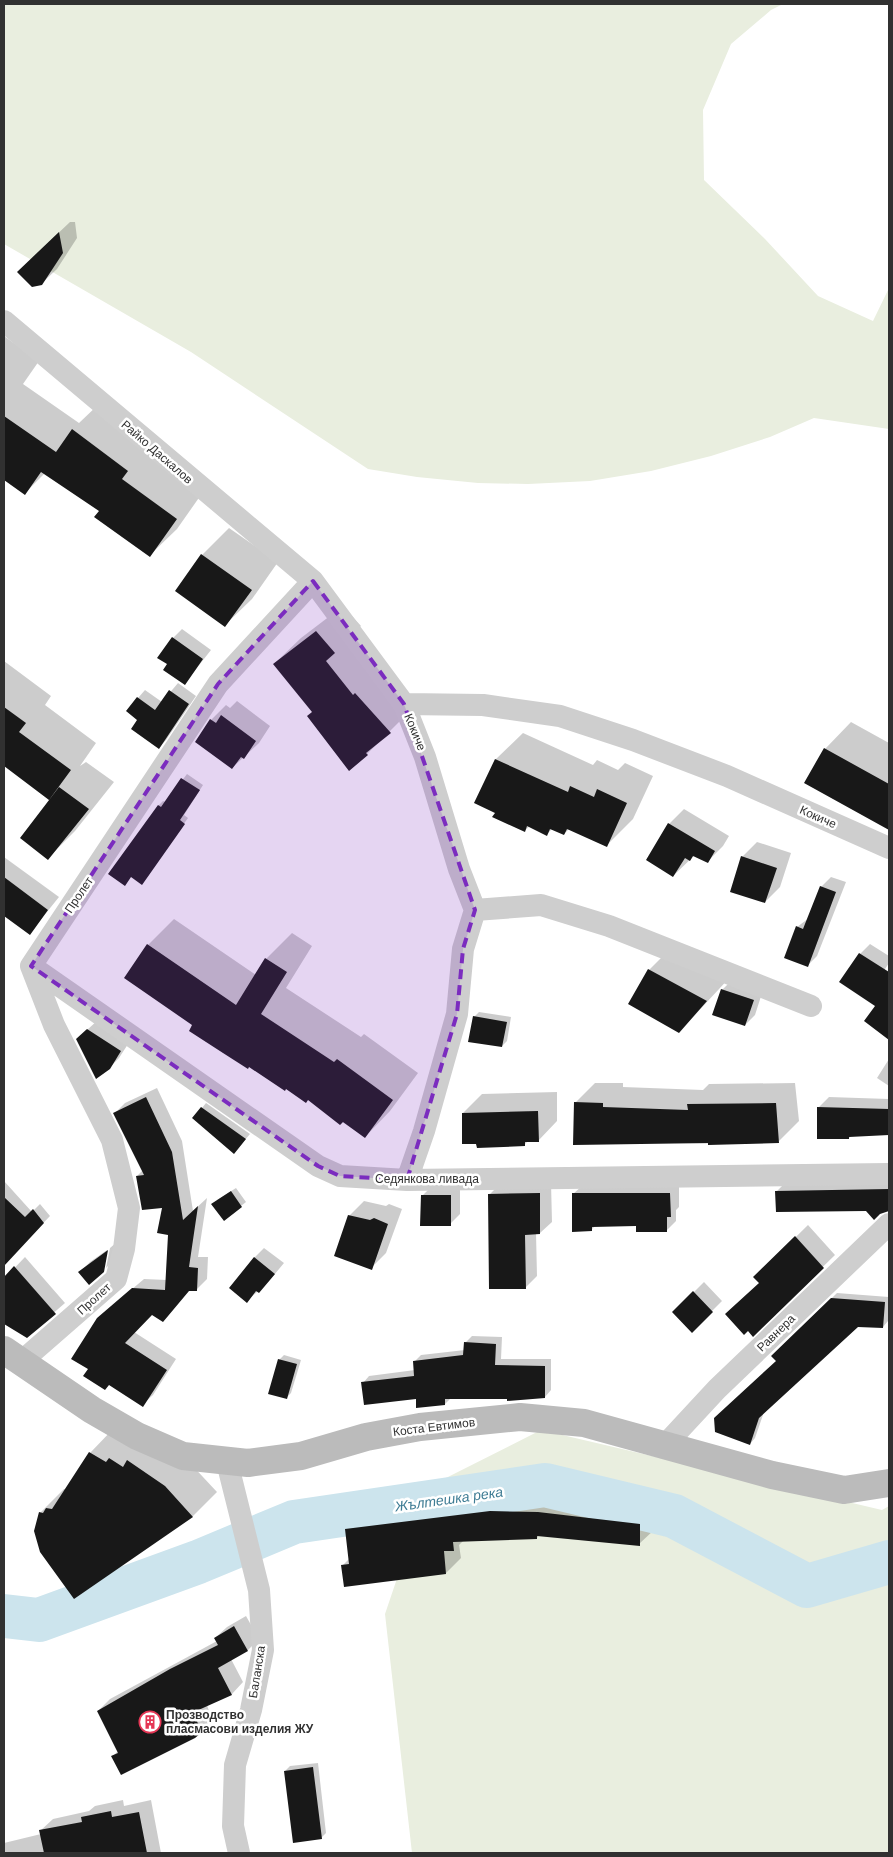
<svg xmlns="http://www.w3.org/2000/svg" width="893" height="1857" viewBox="0 0 893 1857" font-family="Helvetica,sans-serif">
<rect width="100%" height="100%" fill="#fff"/>
<path fill="#e9eedf" d="M 4,4 L 783,4 L 771,10 L 731,44 L 703,110 L 704,180 L 765,239 L 818,296 L 873,321 L 889,288 L 889,429 L 814,418 L 770,437 L 711,456 L 651,471 L 590,481 L 528,484 L 478,483 L 417,477 L 368,469 L 191,352 L 4,244 Z
M 541,1430 L 882,1510 L 889,1506 L 889,1853 L 412,1853 L 385,1614 L 428,1487 Z"/>
<path fill="#0003" d="M 70,222 L 75,222 L 77,238 L 57,269 L 41,284 L 33,257 Z
M 4,336 L 39,361 L 23,384 L 79,423 L 100,403 L 203,492 L 177,529 L 150,555 L 100,511 L 45,473 L 25,493 L 4,479 Z
M 229,528 L 278,562 L 252,599 L 225,625 L 202,555 Z
M 343,606 L 361,626 L 352,634 L 416,705 L 367,754 L 313,711 L 274,664 L 301,638 Z
M 182,629 L 211,650 L 185,683 L 169,664 L 173,638 Z
M 4,661 L 51,696 L 45,705 L 96,743 L 80,766 L 86,762 L 114,782 L 75,831 L 48,858 L 54,795 L 49,799 L 4,764 L 6,751 L 4,750 Z
M 178,683 L 196,696 L 166,740 L 159,748 L 139,720 L 138,698 L 145,690 L 162,702 Z
M 237,701 L 270,726 L 259,743 L 232,768 L 211,720 L 226,705 L 230,708 Z
M 851,722 L 889,743 L 889,829 L 806,782 L 825,749 Z
M 523,733 L 593,765 L 597,760 L 618,770 L 625,763 L 653,776 L 633,819 L 606,846 L 569,829 L 564,834 L 552,829 L 547,834 L 530,826 L 524,831 L 496,812 L 476,803 L 496,759 Z
M 187,774 L 203,785 L 184,815 L 188,818 L 142,883 L 159,805 L 163,801 L 166,802 Z
M 684,809 L 729,836 L 723,846 L 708,861 L 695,855 L 673,876 L 648,860 L 669,824 Z
M 757,842 L 791,853 L 780,887 L 765,902 L 742,857 Z
M 4,857 L 59,897 L 30,933 L 4,915 Z
M 831,877 L 846,882 L 817,956 L 807,966 L 797,927 L 809,918 L 821,887 Z
M 174,919 L 256,975 L 266,959 L 292,933 L 312,946 L 286,988 L 361,1037 L 364,1034 L 418,1073 L 390,1111 L 365,1137 L 126,978 L 148,945 Z
M 676,943 L 733,974 L 679,1032 L 649,970 Z
M 870,944 L 889,956 L 889,963 L 873,987 L 860,954 Z
M 732,980 L 763,990 L 755,1015 L 745,1025 L 722,990 Z
M 479,1012 L 511,1017 L 507,1041 L 502,1046 L 474,1017 Z
M 98,1020 L 130,1041 L 119,1058 L 109,1068 L 77,1039 Z
M 889,1059 L 889,1086 L 877,1078 Z
M 595,1083 L 623,1083 L 623,1087 L 703,1090 L 709,1084 L 795,1083 L 799,1121 L 779,1141 L 744,1144 L 604,1142 L 575,1103 Z
M 157,1088 L 182,1141 L 193,1211 L 207,1198 L 198,1257 L 208,1257 L 207,1279 L 196,1290 L 190,1290 L 152,1313 L 134,1332 L 176,1359 L 153,1395 L 142,1405 L 89,1369 L 98,1318 L 144,1279 L 167,1280 L 170,1234 L 163,1206 L 137,1176 L 143,1170 L 115,1113 L 125,1103 Z
M 557,1092 L 557,1121 L 538,1141 L 528,1141 L 524,1145 L 463,1113 L 482,1094 Z
M 829,1097 L 889,1099 L 889,1134 L 851,1136 L 849,1138 L 819,1107 Z
M 206,1103 L 250,1134 L 239,1147 L 202,1108 Z
M 889,1180 L 889,1210 L 885,1210 L 874,1218 L 866,1210 L 776,1192 L 786,1182 Z
M 4,1181 L 32,1212 L 40,1204 L 50,1216 L 10,1258 L 4,1252 Z
M 551,1182 L 552,1222 L 540,1233 L 536,1233 L 537,1276 L 525,1288 L 489,1195 L 501,1183 Z
M 679,1184 L 679,1207 L 676,1210 L 676,1221 L 667,1230 L 637,1224 L 596,1225 L 591,1230 L 573,1194 L 583,1185 Z
M 460,1185 L 460,1214 L 450,1224 L 422,1196 L 432,1186 Z
M 236,1188 L 246,1202 L 241,1206 L 217,1200 Z
M 364,1201 L 386,1206 L 389,1204 L 402,1209 L 386,1253 L 371,1268 L 349,1216 Z
M 808,1225 L 835,1255 L 753,1335 L 760,1283 L 755,1277 Z
M 117,1242 L 114,1260 L 106,1268 L 110,1248 Z
M 264,1248 L 284,1263 L 269,1281 L 247,1301 L 254,1258 Z
M 107,1250 L 103,1271 L 80,1272 L 90,1262 Z
M 25,1257 L 65,1303 L 27,1336 L 4,1323 L 4,1279 Z
M 704,1282 L 722,1301 L 692,1331 L 674,1312 Z
M 837,1293 L 889,1297 L 888,1321 L 883,1327 L 858,1326 L 764,1412 L 755,1438 L 750,1444 L 777,1361 L 773,1356 Z
M 472,1336 L 502,1337 L 501,1359 L 551,1359 L 551,1390 L 545,1397 L 451,1398 L 445,1404 L 363,1383 L 369,1376 L 415,1370 L 414,1362 L 421,1355 L 465,1350 L 465,1343 Z
M 284,1355 L 301,1360 L 291,1393 L 286,1398 L 279,1360 Z
M 114,1428 L 189,1462 L 217,1492 L 193,1516 L 74,1598 L 40,1513 L 64,1489 L 67,1489 L 90,1453 Z
M 505,1496 L 554,1498 L 654,1509 L 654,1530 L 639,1544 L 539,1535 L 537,1538 L 464,1540 L 459,1545 L 461,1558 L 446,1573 L 342,1566 L 350,1558 L 346,1529 L 361,1514 Z
M 246,1616 L 259,1639 L 248,1650 L 231,1659 L 243,1682 L 232,1694 L 207,1705 L 212,1720 L 200,1732 L 113,1756 L 118,1751 L 98,1711 L 110,1699 L 217,1641 L 215,1638 L 227,1627 Z
M 318,1763 L 326,1833 L 321,1838 L 285,1771 L 290,1766 Z
M 123,1800 L 124,1806 L 151,1800 L 161,1853 L 4,1853 L 4,1843 L 41,1834 L 40,1831 L 53,1819 L 89,1811 L 95,1806 Z"/>
<g fill="none" stroke-linecap="round" stroke-linejoin="round">
<path stroke="#cce4ed" stroke-width="44" d="M 4,1616 L 39,1620 L 198,1562 L 294,1522 L 545,1485 L 674,1516 L 807,1586 L 889,1562"/>
</g>
<path fill="#181818" d="M 59,232 L 63,253 L 42,285 L 32,287 L 17,272 Z
M 4,416 L 56,452 L 72,429 L 128,471 L 122,479 L 177,519 L 150,557 L 94,517 L 99,511 L 41,472 L 25,495 L 4,480 Z
M 201,554 L 252,590 L 225,627 L 175,591 Z
M 316,631 L 335,653 L 326,661 L 353,695 L 355,693 L 391,733 L 366,753 L 368,755 L 349,771 L 307,716 L 312,712 L 273,664 Z
M 172,637 L 203,659 L 185,685 L 163,670 L 167,664 L 157,658 Z
M 169,690 L 189,704 L 159,749 L 131,729 L 137,720 L 126,711 L 137,697 L 155,710 Z
M 4,707 L 26,723 L 19,732 L 71,770 L 49,800 L 4,766 Z
M 221,715 L 256,741 L 244,759 L 241,757 L 232,769 L 195,742 L 210,719 L 216,723 Z
M 824,748 L 889,784 L 889,830 L 804,783 Z
M 495,759 L 568,792 L 570,786 L 594,797 L 597,789 L 627,803 L 607,847 L 567,829 L 564,835 L 550,829 L 547,836 L 527,826 L 525,832 L 492,817 L 495,813 L 474,803 Z
M 181,778 L 200,790 L 180,820 L 185,824 L 142,885 L 131,877 L 125,886 L 108,874 L 158,805 L 161,807 Z
M 59,787 L 89,809 L 48,860 L 20,838 Z
M 668,823 L 715,851 L 708,863 L 693,856 L 690,861 L 685,858 L 673,877 L 646,860 Z
M 741,856 L 777,868 L 765,903 L 730,892 Z
M 4,877 L 48,910 L 30,935 L 4,916 Z
M 820,886 L 836,892 L 808,967 L 784,958 L 796,926 L 803,929 Z
M 147,944 L 236,1005 L 265,958 L 287,972 L 261,1014 L 334,1062 L 337,1059 L 393,1100 L 365,1138 L 343,1122 L 340,1125 L 308,1100 L 306,1103 L 286,1089 L 285,1091 L 249,1067 L 248,1069 L 223,1053 L 189,1031 L 192,1025 L 124,978 Z
M 859,953 L 889,972 L 889,1040 L 864,1021 L 875,1006 L 839,982 Z
M 648,969 L 707,1001 L 679,1033 L 628,1004 Z
M 721,989 L 754,1000 L 745,1026 L 712,1015 Z
M 473,1016 L 507,1022 L 502,1047 L 468,1042 Z
M 87,1029 L 121,1051 L 110,1069 L 96,1079 L 76,1039 Z
M 146,1097 L 172,1152 L 183,1220 L 198,1206 L 189,1267 L 198,1268 L 197,1291 L 189,1291 L 163,1322 L 152,1315 L 125,1343 L 167,1370 L 143,1407 L 109,1385 L 105,1390 L 83,1376 L 88,1369 L 71,1359 L 97,1318 L 132,1288 L 165,1290 L 168,1235 L 157,1233 L 162,1208 L 142,1210 L 136,1176 L 144,1175 L 113,1113 Z
M 574,1102 L 603,1103 L 603,1107 L 688,1110 L 687,1104 L 776,1103 L 779,1143 L 708,1145 L 708,1143 L 573,1145 Z
M 201,1107 L 246,1139 L 234,1154 L 192,1118 Z
M 817,1107 L 889,1109 L 889,1135 L 849,1137 L 849,1139 L 817,1139 Z
M 538,1111 L 539,1142 L 525,1142 L 525,1146 L 477,1148 L 476,1144 L 462,1144 L 462,1113 Z
M 889,1189 L 889,1211 L 880,1214 L 874,1220 L 866,1211 L 776,1212 L 775,1191 Z
M 231,1191 L 242,1207 L 224,1221 L 211,1204 Z
M 540,1193 L 540,1234 L 525,1235 L 526,1289 L 489,1289 L 488,1194 Z
M 572,1193 L 670,1193 L 671,1217 L 667,1217 L 667,1232 L 636,1232 L 636,1226 L 592,1227 L 592,1231 L 572,1232 Z
M 421,1195 L 451,1195 L 451,1226 L 420,1226 Z
M 4,1197 L 25,1217 L 33,1209 L 44,1223 L 4,1266 Z
M 348,1215 L 370,1220 L 374,1218 L 388,1224 L 372,1270 L 334,1256 Z
M 795,1236 L 824,1268 L 753,1337 L 748,1331 L 744,1335 L 725,1314 L 759,1283 L 753,1277 Z
M 108,1250 L 104,1272 L 89,1285 L 78,1272 Z
M 254,1257 L 275,1274 L 259,1293 L 256,1291 L 247,1303 L 229,1288 Z
M 14,1266 L 56,1314 L 27,1338 L 4,1324 L 4,1277 Z
M 693,1291 L 713,1312 L 692,1333 L 672,1312 Z
M 831,1298 L 885,1302 L 883,1328 L 858,1327 L 759,1418 L 750,1445 L 715,1432 L 714,1418 L 776,1361 L 771,1356 Z
M 464,1342 L 496,1344 L 495,1365 L 545,1366 L 545,1398 L 507,1401 L 507,1399 L 445,1399 L 445,1405 L 416,1408 L 416,1399 L 364,1405 L 361,1382 L 414,1376 L 413,1361 L 463,1355 Z
M 278,1359 L 297,1364 L 287,1399 L 268,1394 Z
M 89,1452 L 106,1462 L 109,1458 L 123,1467 L 127,1460 L 165,1486 L 193,1517 L 74,1599 L 40,1552 L 34,1531 L 39,1512 L 43,1513 L 46,1508 L 52,1509 Z
M 490,1511 L 538,1512 L 640,1524 L 640,1546 L 537,1536 L 537,1539 L 453,1542 L 454,1551 L 444,1551 L 446,1574 L 344,1587 L 341,1565 L 349,1564 L 345,1529 Z
M 234,1626 L 248,1651 L 218,1668 L 232,1695 L 194,1712 L 201,1733 L 195,1738 L 121,1775 L 111,1756 L 118,1753 L 97,1711 L 170,1669 L 218,1645 L 214,1638 Z
M 313,1767 L 322,1839 L 293,1843 L 284,1771 Z
M 111,1811 L 112,1817 L 139,1812 L 147,1853 L 44,1853 L 39,1830 L 82,1822 L 81,1817 Z"/>
<g fill="none" stroke-linecap="round" stroke-linejoin="round">
<path stroke="#cecece" stroke-width="22" d="M 4,321 L 313,581 L 404,704 L 425,757 L 459,869 L 475,910
M 404,704 L 483,705 L 560,716 L 633,740 L 727,776 L 889,848
M 475,910 L 541,905 L 609,926 L 811,1006
M 31,966 L 318,1166 L 340,1176 L 407,1180 L 889,1174
M 31,966 L 218,684 L 313,581
M 407,1180 L 424,1131 L 457,1014 L 463,949 L 475,910
M 22,1361 L 116,1279 L 124,1249 L 129,1208 L 112,1140 L 54,1025 L 31,966
M 666,1444 L 717,1389 L 889,1224
M 227,1462 L 259,1590 L 263,1650 L 251,1710 L 235,1765 L 233,1826 L 239,1853"/>
<path stroke="#bbb" stroke-width="28" d="M 4,1350 L 92,1410 L 137,1436 L 183,1456 L 248,1463 L 301,1456 L 366,1437 L 420,1427 L 520,1417 L 584,1423 L 772,1475 L 844,1490 L 889,1483"/>
</g>
<path fill="#7b2cbf" fill-opacity="0.2" stroke="#7b2cbf" stroke-width="4" stroke-dasharray="10 6" stroke-linejoin="round" d="M 313,581 L 404,704 L 475,910 L 463,949 L 457,1014 L 407,1180 L 340,1176 L 318,1166 L 31,966 L 218,684 Z"/>
<defs>
<g id="building-ring" transform="scale(1.125)"><circle r="9.5" fill="#fff" stroke="#e53655" stroke-width="1.5"/><path d="M-4-6H4V6H1V3H-1V6H-4ZM-2.5-4.3h1.7v1.8h-1.7ZM.8-4.3h1.7v1.8H.8ZM-2.5-1h1.7V.8h-1.7ZM.8-1h1.7V.8H.8Z" fill="#e53655"/></g>
</defs>
<g fill-rule="evenodd">
<use href="#building-ring" x="150" y="1722"/>
</g>
<g text-anchor="middle" dominant-baseline="central" stroke-width="5" stroke-linejoin="round" paint-order="stroke">
<g font-size="12" fill="#313131" stroke="#fff">
<text transform="translate(157 452) rotate(41)">Райко Даскалов</text>
<text transform="translate(415 732) rotate(68)">Кокиче</text>
<text transform="translate(818 817) rotate(24)">Кокиче</text>
<text transform="translate(79 895) rotate(-56)">Пролет</text>
<text x="427" y="1179">Седянкова ливада</text>
<text transform="translate(94 1299) rotate(-42)">Пролет</text>
<text transform="translate(776 1333) rotate(-44)">Равнера</text>
<text transform="translate(434 1427) rotate(-7)">Коста Евтимов</text>
<text transform="translate(257 1672) rotate(-81)">Баланска</text>
</g>
<g font-size="12" font-weight="bold" fill="#313131" stroke="#fff" text-anchor="start">
<text x="166" y="1715">Прозводство<tspan x="166" dy="14">пласмасови изделия ЖУ</tspan></text>
</g>
<g font-size="14" font-style="italic" fill="#3e7c94" stroke="#fff">
<text transform="translate(449 1499) rotate(-8)">Жълтешка река</text>
</g>
</g>
<rect width="893" height="1857" fill="none" stroke="#313131" stroke-width="10"/>
</svg>
